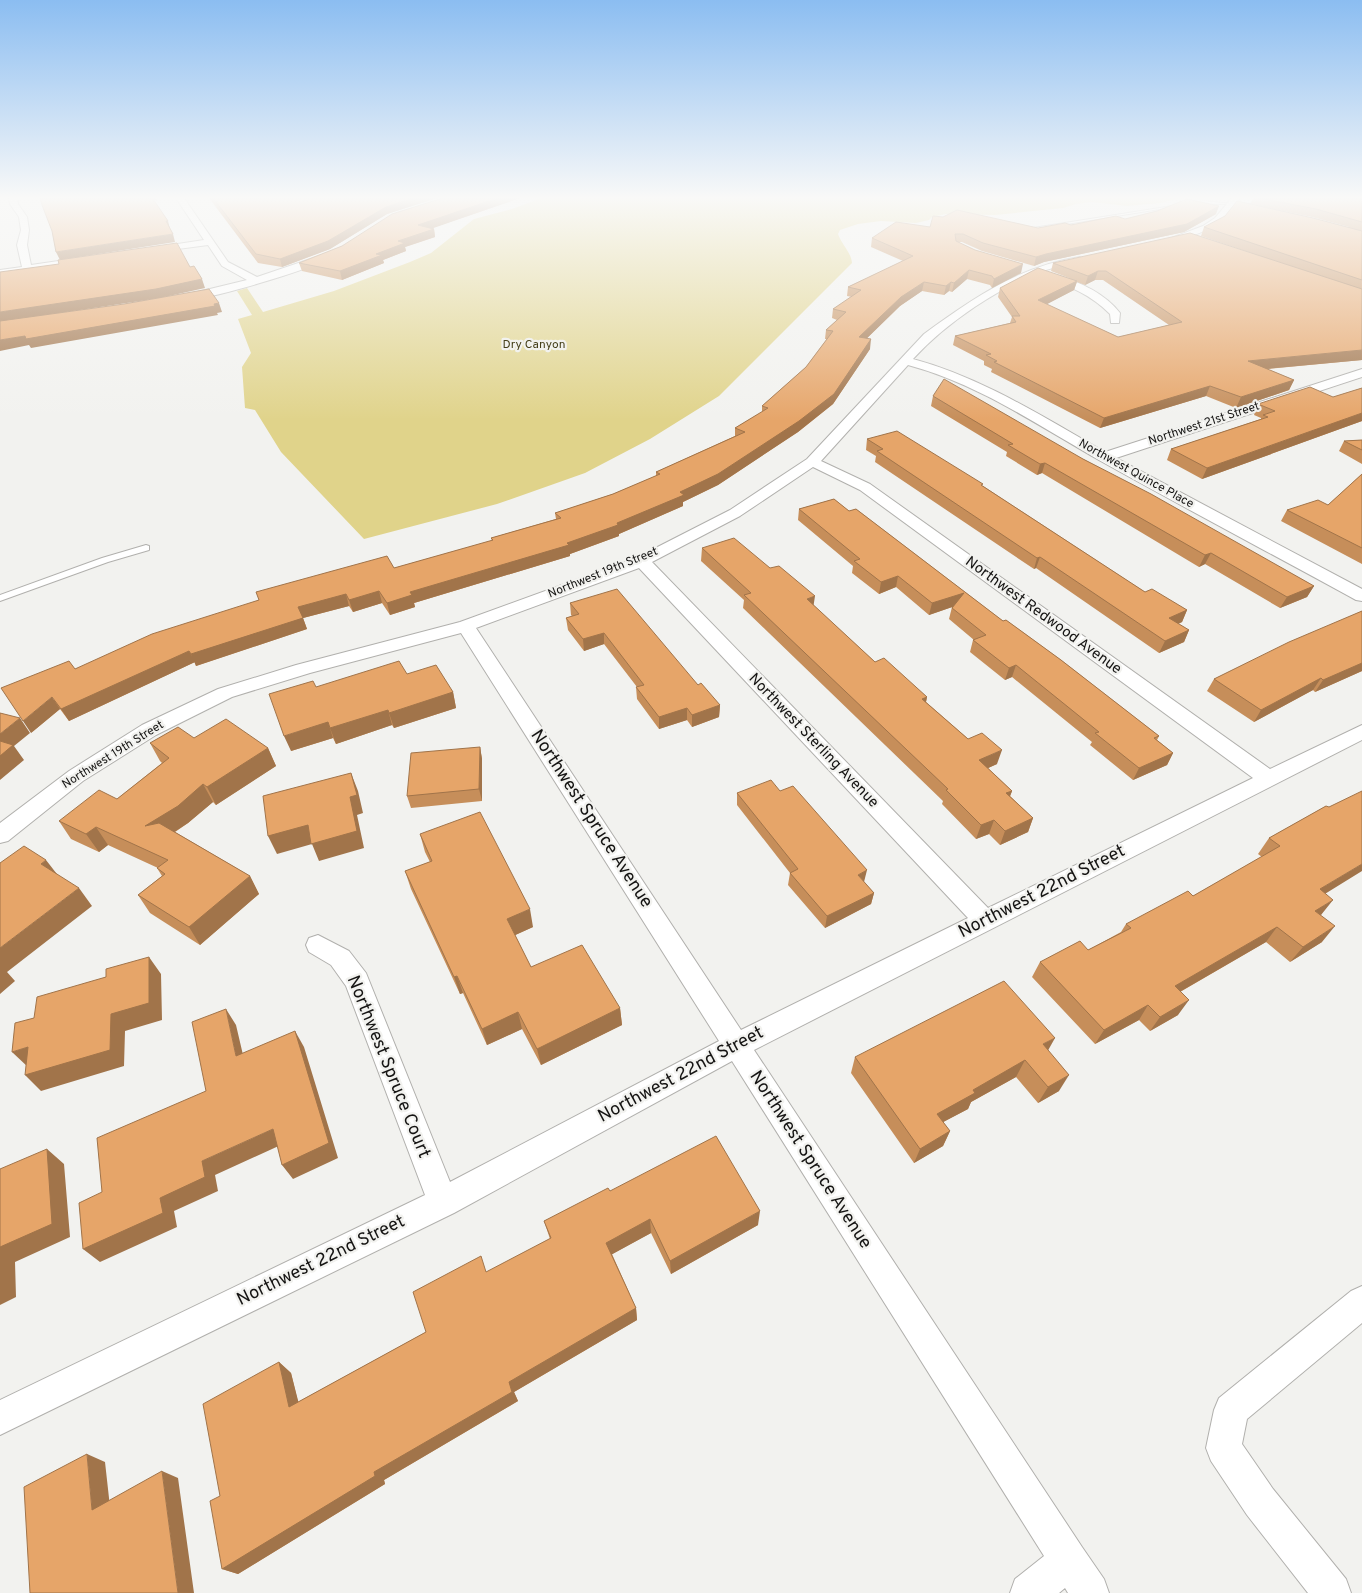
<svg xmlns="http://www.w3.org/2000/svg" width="1362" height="1593" viewBox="0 0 1362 1593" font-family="Overpass,sans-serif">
<rect width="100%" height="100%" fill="#f2f2ef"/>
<path fill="#e0d38a" d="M 541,198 L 1179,198 L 1161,203 L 1127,206 L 1092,202 L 1076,204 L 1063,208 L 995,215 L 946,214 L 932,217 L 929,220 L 916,223 L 881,221 L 858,224 L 840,230 L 838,234 C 842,245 851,252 852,263 L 719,396 L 650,439 L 585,473 L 497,504 L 364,539 L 281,452 L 255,410 L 245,408 L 242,367 L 251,353 L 238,319 L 252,315 L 237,291 L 247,288 L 263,312 L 334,291 L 410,262 L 431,253 L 474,219 L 512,209 Z"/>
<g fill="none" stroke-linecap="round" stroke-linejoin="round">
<g stroke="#b1b0ad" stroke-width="2">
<path id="service" d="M 1204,201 L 1232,204 L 1191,204 L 1029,230 L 1027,229 Z
M 146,545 L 149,546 L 149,550 L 108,562 L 0,601 L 0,595 L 102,558 Z"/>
</g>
<g stroke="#b1b0ad" stroke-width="2">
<path id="minor" d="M 9,198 L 17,198 L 18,204 L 27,217 L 29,230 L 27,245 L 31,265 L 86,257 L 89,258 L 89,262 L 0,276 L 0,270 L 22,267 L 17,245 L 21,230 L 19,217 L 10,204 Z
M 176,198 L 184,198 L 228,262 L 257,277 L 325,254 L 328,253 L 333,256 C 320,267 197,304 181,300 L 180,298 L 181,296 L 247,280 L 222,266 L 208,245 L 148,253 L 146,251 L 151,248 L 204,240 Z
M 1232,198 L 1240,198 C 1216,230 1206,231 1169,244 L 1163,244 L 1161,242 L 1203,226 L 1215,218 Z
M 1080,257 L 1085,260 L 1083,262 C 1071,265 1058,266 1046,270 C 999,287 947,322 913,359 C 983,378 1043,417 1105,452 L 1362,369 L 1362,377 L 1116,458 L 1362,589 L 1362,601 L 1356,600 C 1270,553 1183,507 1097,459 C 1036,424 976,383 908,365 L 821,461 L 870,484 L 1270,769 L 1362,725 L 1362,740 L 754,1050 L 1082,1547 L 1104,1579 L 1109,1593 L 1068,1593 L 1065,1588 L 1059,1593 L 1010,1593 L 1015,1579 L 1044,1556 L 732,1061 L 454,1213 L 0,1435 L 0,1400 L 425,1195 L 346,986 L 331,965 L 309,952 L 306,945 L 309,938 L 318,935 L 349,951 L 366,973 L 450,1182 L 719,1041 L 461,633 L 310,673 L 232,697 L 156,735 L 83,781 L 8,841 L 0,843 L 0,823 L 69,771 L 142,725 L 218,689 L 296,665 L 460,622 L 636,558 L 730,510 L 807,459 L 924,334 C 973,298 1020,266 1080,257 ZM 813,467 L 860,490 L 1253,778 L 988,908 L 652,562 L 740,516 ZM 639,568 L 968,918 L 741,1030 L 476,628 Z
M 1049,273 C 1075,280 1103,291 1120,313 L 1119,323 L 1111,323 L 1110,314 C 1091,295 1070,286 1046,278 L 1046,274 Z
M 1362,1286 L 1362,1323 L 1247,1419 L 1242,1444 L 1273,1489 L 1346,1579 L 1351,1593 L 1308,1593 L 1247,1515 L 1211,1461 L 1206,1448 L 1214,1410 L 1219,1398 L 1351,1291 Z"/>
</g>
<use href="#service" fill="#fff" fill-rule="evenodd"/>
<use href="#minor" fill="#fff" fill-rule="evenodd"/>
</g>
<path fill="#c68e5a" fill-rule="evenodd" d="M 209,198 L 437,198 L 387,214 L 330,249 L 282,267 L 258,263 Z
M 443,198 L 520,198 L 432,228 L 434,229 L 435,237 L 405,247 L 406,251 L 383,260 L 384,263 L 342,280 L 302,271 L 299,263 L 342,246 Z
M 1253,198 L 1362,198 L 1362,360 L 1267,369 L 1294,380 L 1289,390 L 1236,408 L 1206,396 L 1100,428 L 991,372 L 992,369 L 984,365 L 984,361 L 953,345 L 955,336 L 1010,323 L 1012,317 L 998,297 L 1000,288 L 1069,278 L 1051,271 L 1053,263 L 1251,253 L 1201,236 L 1204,227 L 1349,227 L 1312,217 L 1250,204 ZM 1095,280 L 1103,280 L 1169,325 L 1118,337 L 1046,304 L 1074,290 L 1077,282 L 1085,285 Z
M 1216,214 L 1184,232 L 1044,262 L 1034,266 L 982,251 L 962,242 L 958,242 L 1021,273 L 992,288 L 990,285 L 967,279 L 952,292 L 949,291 L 944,295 L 922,291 L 900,306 L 867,338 L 870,349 L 833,404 L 798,432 L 718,485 L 683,502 L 683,506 L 619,534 L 619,536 L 570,554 L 570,556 L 414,603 L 415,607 L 390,615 L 382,603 L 353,612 L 349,606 L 303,618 L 307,629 L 196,666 L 195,662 L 69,721 L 60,709 L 31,733 L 75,669 L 394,568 L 492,541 L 491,538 L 556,519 L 555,513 L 613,494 L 656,476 L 656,472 L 735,436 L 735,428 L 762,412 L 762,406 L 806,367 L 827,339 L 825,339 L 826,330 L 837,320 L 832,318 L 833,309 L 852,297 L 847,296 L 848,287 L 903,261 L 871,247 L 872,238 L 930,227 L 1038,228 L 1125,219 Z
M 1362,388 L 1362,421 L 1202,479 L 1167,460 L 1171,449 L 1261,419 L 1261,418 L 1254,415 L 1258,404 L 1333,397 Z
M 933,396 L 1083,459 L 1314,586 L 1307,597 L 1280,608 L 1205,564 L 1199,567 L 1042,473 L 1037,475 L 1006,456 L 1007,452 L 931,406 Z
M 867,439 L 983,486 L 1145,592 L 1187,610 L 1182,622 L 1178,624 L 1189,630 L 1184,642 L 1159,653 L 1036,568 L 1034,569 L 875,462 L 876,456 L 866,450 Z
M 1362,440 L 1362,464 L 1339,451 L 1344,441 Z
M 1362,474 L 1362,564 L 1281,521 L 1287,510 L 1328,505 Z
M 834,499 L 849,511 L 856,509 L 1003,621 L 1006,620 L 1061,660 L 1159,736 L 1157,740 L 1173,753 L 1167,765 L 1133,780 L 1090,745 L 1092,742 L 1012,677 L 1005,680 L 970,652 L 973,640 L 974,640 L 949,619 L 952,607 L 929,615 L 896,587 L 879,594 L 852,573 L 853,566 L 798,520 L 799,509 Z
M 702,548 L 770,568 L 813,605 L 875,662 L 927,697 L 926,702 L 997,764 L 988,768 L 1012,791 L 1010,796 L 1033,818 L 1028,832 L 1000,845 L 989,834 L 976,839 L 942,804 L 943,801 L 743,608 L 744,600 L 701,561 Z
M 570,603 L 698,685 L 720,705 L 719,717 L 692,727 L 687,720 L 659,729 L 637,699 L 636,687 L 637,687 L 604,644 L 584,651 L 568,630 L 566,618 L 572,616 L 571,615 Z
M 1362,611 L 1362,671 L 1315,692 L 1313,690 L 1254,722 L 1207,691 L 1214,679 Z
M 407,674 L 453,692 L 456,708 L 394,728 L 392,725 L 336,744 L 333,738 L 291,751 L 316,687 Z
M 194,738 L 268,748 L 276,766 L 216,805 L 213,802 L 188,823 L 175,832 L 250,876 L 259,894 L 200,945 L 150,913 L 138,895 L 162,876 L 157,868 L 158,868 L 108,845 L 99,852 L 71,839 L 59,821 L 117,799 L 162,763 L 160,761 L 150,743 Z
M 480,747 L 482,759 L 482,801 L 411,808 L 407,796 Z
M 780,791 L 874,893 L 871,904 L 825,928 L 788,885 L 790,873 L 737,805 L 737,793 Z
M 1326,806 L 1325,894 L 1321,915 L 1322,942 L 1290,962 L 1266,942 L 1180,992 L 1178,1015 L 1150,1031 L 1139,1020 L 1095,1044 L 1032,977 L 1040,962 L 1088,950 L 1121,932 L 1126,924 L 1193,896 L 1262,857 L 1258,854 L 1269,838 Z
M 420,834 L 533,927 L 515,935 L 531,967 L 620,1008 L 622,1025 L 541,1065 L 522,1029 L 487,1045 L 463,993 L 460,994 L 411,889 L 405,871 L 430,862 L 425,852 Z
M 1048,1051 L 1059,1091 L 1038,1103 L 1016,1077 L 971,1102 L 968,1109 L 943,1122 L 950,1131 L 943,1146 L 914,1163 L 851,1073 L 855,1057 Z
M 610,1191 L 758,1225 L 671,1274 L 651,1233 L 612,1254 L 636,1308 L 637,1320 L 514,1392 L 518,1401 L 384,1480 L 385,1484 L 238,1574 L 222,1569 L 220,1496 L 279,1362 L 291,1373 L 298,1402 L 426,1332 L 487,1272 L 550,1239 L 544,1221 Z"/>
<path fill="#a1744a" d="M 414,198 L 437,198 L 387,214 L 330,249 L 282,267 L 280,259 L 386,207 Z
M 498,198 L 520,198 L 419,233 L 418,225 Z
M 1219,206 L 1216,214 L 1184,232 L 1044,262 L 1034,266 L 1036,257 L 1046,254 Z
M 166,221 L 168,221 L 170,229 L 168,229 Z
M 434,229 L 435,237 L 405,247 L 406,251 L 383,260 L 384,263 L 342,280 L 340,271 L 376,254 L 398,241 Z
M 173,234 L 175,242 L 60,260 L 56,252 Z
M 1023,264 L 1021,273 L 992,288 L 994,279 Z
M 969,270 L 967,279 L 952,292 L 954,283 Z
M 1098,271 L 1095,280 L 1085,285 L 1088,276 Z
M 202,279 L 205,288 L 160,298 L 0,322 L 0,312 Z
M 1077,281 L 1074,290 L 1036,310 L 1038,300 Z
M 924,282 L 922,291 L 900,306 L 858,347 L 859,337 L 901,297 Z
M 951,282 L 949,291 L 944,295 L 946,286 Z
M 219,303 L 222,312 L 217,313 L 218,315 L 31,348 L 29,345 L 0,351 L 0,340 Z
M 871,339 L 870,349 L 833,404 L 798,432 L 718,485 L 683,502 L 683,506 L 619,534 L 619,536 L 570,554 L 570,556 L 414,603 L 415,607 L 390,615 L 387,603 L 410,592 L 567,543 L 617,523 L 680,492 Z
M 1362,350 L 1362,360 L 1244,371 L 1248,361 Z
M 1294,380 L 1289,390 L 1236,408 L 1241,397 Z
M 1210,386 L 1206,396 L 1100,428 L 1104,418 Z
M 1362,413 L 1362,421 L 1202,479 L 1207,468 Z
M 1045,463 L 1042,473 L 1037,475 L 1040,464 Z
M 1211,553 L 1205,564 L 1199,567 L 1205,555 Z
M 1040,557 L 1036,568 L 1034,569 L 1037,558 Z
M 898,576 L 896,587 L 879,594 L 881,582 Z
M 1314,586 L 1307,597 L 1280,608 L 1287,597 Z
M 379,591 L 382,603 L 353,612 L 349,600 Z
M 964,593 L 961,604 L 929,615 L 932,603 Z
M 346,594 L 349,606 L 303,618 L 307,629 L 196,666 L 191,654 L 298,607 Z
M 815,596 L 813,609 L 807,599 Z
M 1187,610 L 1182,622 L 1164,630 L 1169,618 Z
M 1189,630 L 1184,642 L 1159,653 L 1165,641 Z
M 604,633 L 604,644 L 584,651 L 583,639 Z
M 189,651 L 195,662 L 69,721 L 61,709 Z
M 1362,663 L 1362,671 L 1315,692 L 1323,680 Z
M 1016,665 L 1012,677 L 1005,680 L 1009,668 Z
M 1321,678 L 1313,690 L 1254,722 L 1261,710 Z
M 453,692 L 456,708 L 394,728 L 389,713 Z
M 52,697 L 60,709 L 31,733 L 23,721 Z
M 927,697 L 924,711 L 922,699 Z
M 720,705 L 719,717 L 692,727 L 692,715 Z
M 687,708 L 687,720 L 659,729 L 659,717 Z
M 388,710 L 392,725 L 336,744 L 330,728 Z
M 20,718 L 30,733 L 14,746 L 24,760 L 0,780 L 0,734 Z
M 328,722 L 333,738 L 291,751 L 284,736 Z
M 480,747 L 482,759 L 482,801 L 479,789 Z
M 268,748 L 276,766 L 216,805 L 207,787 Z
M 1002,750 L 997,764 L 975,774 L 979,760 Z
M 1173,753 L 1167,765 L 1133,780 L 1139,768 Z
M 351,773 L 358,791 L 363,813 L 357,815 L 364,848 L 319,861 L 312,844 L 277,854 L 268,836 L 350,797 Z
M 203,784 L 213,802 L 188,823 L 156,844 L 145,826 Z
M 1012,791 L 1007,804 L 1006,793 Z
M 1033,818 L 1028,832 L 1000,845 L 1005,831 Z
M 994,820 L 989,834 L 976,839 L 981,825 Z
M 96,827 L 108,845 L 99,852 L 86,834 Z
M 46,860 L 60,878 L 41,864 Z
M 1362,864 L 1362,871 L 1307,905 L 1320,889 Z
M 867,870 L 864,882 L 858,875 Z
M 250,876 L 259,894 L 200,945 L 189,927 Z
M 79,888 L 92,906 L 7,972 L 15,981 L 0,994 L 0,948 Z
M 874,893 L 871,904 L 825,928 L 827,916 Z
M 1333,900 L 1321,915 L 1315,911 Z
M 530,909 L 533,927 L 511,937 L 507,919 Z
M 1335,926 L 1322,942 L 1290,962 L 1303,947 Z
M 1277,927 L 1266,942 L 1164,1001 L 1175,986 Z
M 149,957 L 161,974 L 162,1020 L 125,1031 L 124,1066 L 41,1091 L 25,1075 L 111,1014 Z
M 457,976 L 463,993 L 460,994 L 454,977 Z
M 1189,1000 L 1178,1015 L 1150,1031 L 1160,1017 Z
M 1148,1005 L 1139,1020 L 1095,1044 L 1104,1030 Z
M 620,1008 L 622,1025 L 541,1065 L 537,1049 Z
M 226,1009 L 236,1025 L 247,1072 L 236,1056 Z
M 518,1012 L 522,1029 L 487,1045 L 482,1029 Z
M 295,1031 L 304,1047 L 338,1158 L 293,1179 L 282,1165 Z
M 1055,1038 L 1046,1054 L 1043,1044 Z
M 28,1047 L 29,1068 L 12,1052 Z
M 1025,1060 L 1016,1077 L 971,1102 L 968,1109 L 930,1129 L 937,1114 L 973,1090 Z
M 1069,1075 L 1059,1091 L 1038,1103 L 1048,1087 Z
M 273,1129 L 283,1144 L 215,1175 L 218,1191 L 174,1211 L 177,1227 L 100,1262 L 83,1249 L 160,1198 L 202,1161 Z
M 950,1131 L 943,1146 L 914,1163 L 920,1149 Z
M 47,1149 L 64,1164 L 70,1237 L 15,1262 L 16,1297 L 0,1305 L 0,1247 Z
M 760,1211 L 758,1225 L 671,1274 L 670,1261 Z
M 650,1219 L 651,1233 L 609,1256 L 606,1243 Z
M 636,1308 L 637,1320 L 514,1392 L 518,1401 L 384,1480 L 385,1484 L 238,1574 L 222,1569 L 374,1472 L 509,1382 Z
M 279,1362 L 291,1373 L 302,1416 L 289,1407 Z
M 87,1454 L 105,1462 L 111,1516 L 92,1510 Z
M 162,1471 L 178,1478 L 194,1593 L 178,1593 Z"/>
<path fill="#e6a569" stroke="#a1744a" d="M 40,198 L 155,198 L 157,200 L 153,199 L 168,221 L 166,221 L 173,234 L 56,252 L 52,231 L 42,205 Z
M 213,198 L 414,198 L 386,207 L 328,241 L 280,259 L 256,254 Z
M 443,198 L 498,198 L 418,225 L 434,229 L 398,241 L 405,243 L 376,254 L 382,255 L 340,271 L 299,263 L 342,246 L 392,214 Z
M 1259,198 L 1362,198 L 1362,222 L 1316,209 Z
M 1187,199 L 1219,206 L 1187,224 L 1046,254 L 1036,257 L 983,243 L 963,234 L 955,234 L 956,241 L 975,250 L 1023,264 L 994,279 L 992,276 L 969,270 L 954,283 L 951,282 L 946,286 L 924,282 L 901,297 L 859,337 L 871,339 L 834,394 L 799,421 L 718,474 L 680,492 L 684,495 L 617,523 L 618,525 L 567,543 L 569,545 L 410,592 L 412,595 L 387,603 L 379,591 L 349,600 L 346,594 L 298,607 L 303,618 L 191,654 L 189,651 L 61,709 L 52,697 L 23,721 L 1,688 L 69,661 L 75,669 L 152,634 L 259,600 L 256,592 L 387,556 L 394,568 L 493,540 L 491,538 L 561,518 L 555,513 L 613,494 L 660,474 L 656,472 L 745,432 L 735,428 L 768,408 L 762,406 L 806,367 L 833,331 L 826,330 L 846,312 L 833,309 L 861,290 L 848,287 L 913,256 L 872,238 L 896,222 L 930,227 L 933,216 L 943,217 L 957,210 L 1038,228 L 1065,223 L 1071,225 L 1116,216 L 1125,219 L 1157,211 Z
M 1237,201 L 1313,218 L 1362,231 L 1362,280 L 1204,227 L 1225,216 Z
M 1190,233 L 1362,289 L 1362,350 L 1248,361 L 1294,380 L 1241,397 L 1210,386 L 1104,418 L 994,362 L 997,361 L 986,355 L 991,354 L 955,336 L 1016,322 L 1012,316 L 1020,316 L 1000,288 L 1038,268 L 1077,281 L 1038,300 L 1118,337 L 1182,322 L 1106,271 L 1098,271 L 1088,276 L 1053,263 Z
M 177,243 L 190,267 L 194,266 L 202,279 L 156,289 L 0,312 L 0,272 L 59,264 L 58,260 Z
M 209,289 L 219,303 L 214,304 L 215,306 L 26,339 L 25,336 L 0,340 L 0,321 L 124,304 Z
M 944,379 L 1083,459 L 1151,494 L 1314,586 L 1287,597 L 1211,553 L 1205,555 L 1045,463 L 1040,464 L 1008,445 L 1013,444 L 933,396 Z
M 1310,387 L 1333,397 L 1362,388 L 1362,413 L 1207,468 L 1171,449 L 1268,417 L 1263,415 L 1275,411 L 1258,404 Z
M 897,431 L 983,484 L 981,485 L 1145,592 L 1152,589 L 1187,610 L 1169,618 L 1189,630 L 1165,641 L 1040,557 L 1037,558 L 877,451 L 883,449 L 867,439 Z
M 1362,440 L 1362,450 L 1344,441 Z
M 1362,474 L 1362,548 L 1287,510 L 1318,500 L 1328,505 Z
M 834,499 L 849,511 L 856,509 L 1003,621 L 1006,620 L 1061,660 L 1159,736 L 1154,738 L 1173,753 L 1139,768 L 1095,733 L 1099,732 L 1016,665 L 1009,668 L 973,640 L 986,635 L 952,608 L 964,593 L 932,603 L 898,576 L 881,582 L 854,561 L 860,559 L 799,509 Z
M 734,538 L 770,568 L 779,566 L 815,596 L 807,599 L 875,662 L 884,658 L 927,697 L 922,699 L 968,739 L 982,733 L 1002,750 L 979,760 L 1012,791 L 1006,793 L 1033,818 L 1005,831 L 994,820 L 981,825 L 946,790 L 948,789 L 744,595 L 751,593 L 702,548 Z
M 617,589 L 698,685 L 701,683 L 720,705 L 692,715 L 687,708 L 659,717 L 636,687 L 644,685 L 604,633 L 583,639 L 566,618 L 579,614 L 570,603 Z
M 1362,611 L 1362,663 L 1323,680 L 1321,678 L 1261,710 L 1214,679 L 1289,642 Z
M 399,661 L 407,674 L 436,665 L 453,692 L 389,713 L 388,710 L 330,728 L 328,722 L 284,736 L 269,694 L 313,681 L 316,687 Z
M 0,713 L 20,718 L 0,734 Z
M 226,719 L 268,748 L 207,787 L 203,784 L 178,806 L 145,826 L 159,823 L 250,876 L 189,927 L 138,895 L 165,874 L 157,868 L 168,860 L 96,827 L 86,834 L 59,821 L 99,790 L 117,799 L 169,758 L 150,743 L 178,727 L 194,738 Z
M 0,741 L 13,745 L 0,756 Z
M 480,747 L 479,789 L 407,796 L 411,753 Z
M 351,773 L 357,795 L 350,797 L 357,831 L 311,844 L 308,825 L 268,836 L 263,796 Z
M 771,780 L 780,791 L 793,786 L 867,870 L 858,875 L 874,893 L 827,916 L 790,873 L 798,869 L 737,793 Z
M 1362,791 L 1362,864 L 1320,889 L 1333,900 L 1315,911 L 1335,926 L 1303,947 L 1277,927 L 1175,986 L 1189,1000 L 1160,1017 L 1148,1005 L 1104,1030 L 1040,962 L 1080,941 L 1088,950 L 1131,928 L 1126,924 L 1188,891 L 1193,896 L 1280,846 L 1269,838 L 1326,806 L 1329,807 Z
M 480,812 L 530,909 L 507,919 L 531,967 L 582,945 L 620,1008 L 537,1049 L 518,1012 L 482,1029 L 457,976 L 454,977 L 405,871 L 432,861 L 420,834 Z
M 24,846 L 46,860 L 41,864 L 79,888 L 0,948 L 0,863 Z
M 149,957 L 149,1003 L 111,1014 L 110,1050 L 25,1075 L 28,1047 L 12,1052 L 15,1023 L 34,1018 L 37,997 L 106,977 L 106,969 Z
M 1004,981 L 1055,1038 L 1043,1044 L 1069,1075 L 1048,1087 L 1025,1060 L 973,1090 L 975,1093 L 937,1114 L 950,1131 L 920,1149 L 855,1057 Z
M 226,1009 L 236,1056 L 295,1031 L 329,1143 L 282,1165 L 273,1129 L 202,1161 L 205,1177 L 160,1198 L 163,1213 L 83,1249 L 79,1203 L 102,1192 L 97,1138 L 206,1091 L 192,1022 Z
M 716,1136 L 760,1211 L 670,1261 L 650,1219 L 606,1243 L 636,1308 L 509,1382 L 512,1392 L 374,1472 L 375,1476 L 222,1569 L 210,1501 L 220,1496 L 203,1404 L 279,1362 L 289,1407 L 426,1332 L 413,1292 L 481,1256 L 486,1272 L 551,1238 L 544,1221 L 608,1188 L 610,1191 Z
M 47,1149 L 52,1224 L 0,1247 L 0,1169 Z
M 87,1454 L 92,1510 L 162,1471 L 178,1593 L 30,1593 L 24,1487 Z"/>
<linearGradient id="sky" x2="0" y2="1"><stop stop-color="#8bbdf1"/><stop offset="0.47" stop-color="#f9f9f8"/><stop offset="1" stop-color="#f9f9f8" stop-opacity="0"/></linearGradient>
<rect width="1362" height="421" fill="url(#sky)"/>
<g text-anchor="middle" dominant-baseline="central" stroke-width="4.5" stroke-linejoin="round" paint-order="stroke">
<g font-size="12" fill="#453f19" stroke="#f2f2ef">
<text x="534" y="345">Dry Canyon</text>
</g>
<g font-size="12" fill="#151413" stroke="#f2f2ef">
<text transform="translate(1204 424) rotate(-18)">Northwest 21st Street</text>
<text transform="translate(1136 474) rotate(29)">Northwest Quince Place</text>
<text transform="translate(603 573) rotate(-22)">Northwest 19th Street</text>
<text transform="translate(113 755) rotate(-32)">Northwest 19th Street</text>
</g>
<g font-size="15" fill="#151413" stroke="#f2f2ef">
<text transform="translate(1043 616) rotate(36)">Northwest Redwood Avenue</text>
<text transform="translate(813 741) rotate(46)">Northwest Sterling Avenue</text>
</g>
<g font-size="18" fill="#151413" stroke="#f2f2ef">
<text transform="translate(591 819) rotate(57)">Northwest Spruce Avenue</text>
<text transform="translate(1042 892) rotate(-27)">Northwest 22nd Street</text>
<text transform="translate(388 1067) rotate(68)">Northwest Spruce Court</text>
<text transform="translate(681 1075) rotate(-28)">Northwest 22nd Street</text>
<text transform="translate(810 1160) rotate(57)">Northwest Spruce Avenue</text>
<text transform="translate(321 1261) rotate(-26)">Northwest 22nd Street</text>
</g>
</g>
</svg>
